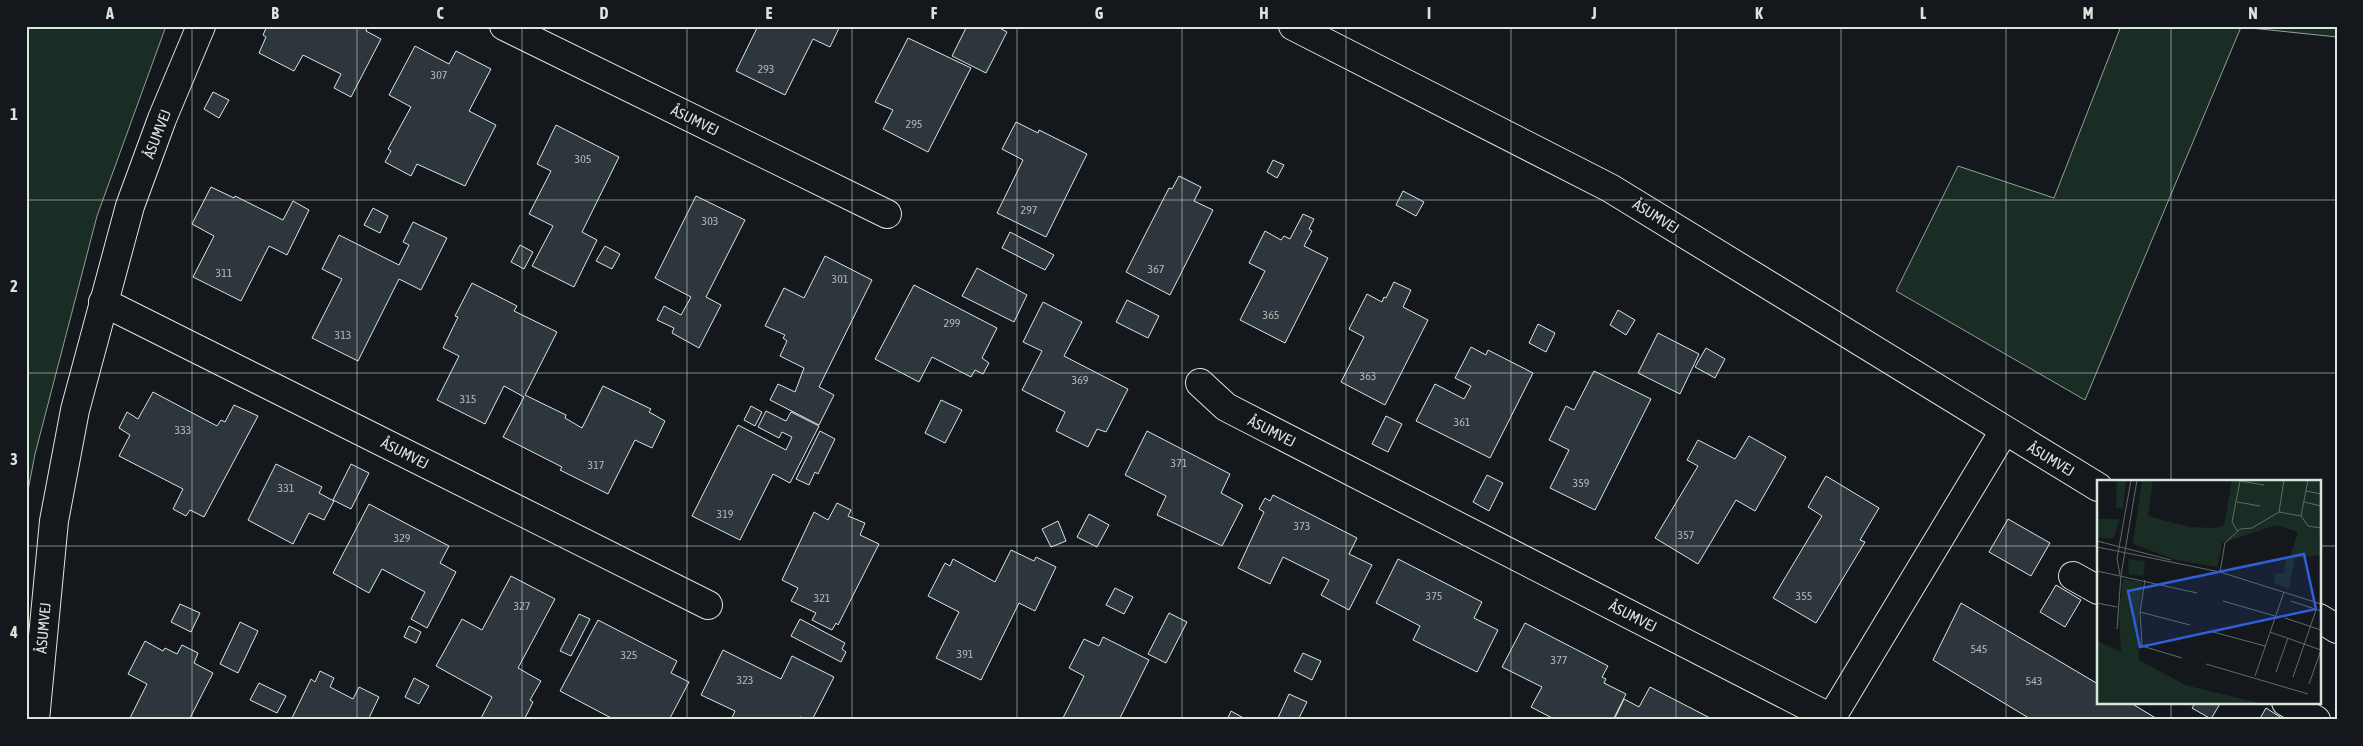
<svg xmlns="http://www.w3.org/2000/svg" width="2363" height="746" viewBox="0 0 2363 746" font-family="'Asap Condensed',sans-serif">
<rect width="100%" height="100%" fill="#14181c"/>
<path fill="#1a2d24" stroke="#939e99" d="M 26,26 L 166,26 L 97,216 L 35,454 L 26,501 Z
M 2121,26 L 2337,26 L 2337,37 L 2241,27 L 2085,400 L 1896,291 L 1958,166 L 2054,198 Z"/>
<path fill="#2c363c" stroke="#d8e6dc" d="M 267,26 L 363,26 L 367,28 L 366,31 L 381,39 L 351,97 L 334,88 L 341,74 L 303,55 L 294,71 L 259,53 L 266,37 L 263,35 Z
M 758,26 L 840,26 L 830,47 L 813,39 L 785,95 L 736,71 Z
M 967,26 L 996,26 L 1007,32 L 986,73 L 952,56 Z
M 908,38 L 971,68 L 928,152 L 883,129 L 893,110 L 875,102 Z
M 415,46 L 449,64 L 456,51 L 491,69 L 469,111 L 496,125 L 465,186 L 417,164 L 411,176 L 385,162 L 391,151 L 388,149 L 411,107 L 389,95 Z
M 213,92 L 229,100 L 219,118 L 204,109 Z
M 1016,122 L 1038,133 L 1039,130 L 1087,154 L 1046,237 L 997,213 L 1023,160 L 1002,149 Z
M 556,125 L 619,157 L 582,232 L 597,240 L 574,287 L 532,266 L 553,226 L 529,214 L 551,171 L 537,164 Z
M 1273,160 L 1284,165 L 1277,178 L 1267,172 Z
M 1179,176 L 1201,187 L 1194,201 L 1213,210 L 1170,295 L 1126,272 L 1169,188 L 1172,189 Z
M 211,187 L 234,198 L 235,196 L 283,220 L 293,201 L 309,210 L 287,255 L 269,246 L 241,301 L 193,277 L 214,236 L 192,224 Z
M 1403,191 L 1424,202 L 1416,216 L 1396,205 Z
M 696,196 L 745,220 L 706,297 L 721,305 L 699,348 L 672,333 L 674,328 L 657,320 L 664,306 L 681,315 L 691,297 L 655,278 Z
M 373,208 L 388,216 L 380,233 L 364,225 Z
M 1303,214 L 1314,219 L 1309,229 L 1312,231 L 1304,246 L 1328,258 L 1285,343 L 1240,320 L 1265,271 L 1249,263 L 1265,231 L 1281,240 L 1284,236 L 1290,239 Z
M 413,222 L 447,238 L 421,290 L 399,279 L 358,361 L 312,338 L 342,279 L 322,269 L 339,235 L 399,265 L 409,245 L 403,242 Z
M 1010,232 L 1054,255 L 1045,270 L 1002,248 Z
M 520,245 L 533,252 L 524,269 L 511,262 Z
M 605,246 L 620,254 L 612,269 L 596,261 Z
M 825,256 L 872,280 L 819,387 L 834,395 L 819,425 L 770,400 L 778,384 L 795,392 L 804,368 L 780,356 L 787,341 L 783,338 L 785,335 L 765,326 L 784,288 L 804,298 Z
M 977,268 L 1027,295 L 1014,322 L 962,296 Z
M 1394,282 L 1411,290 L 1403,307 L 1428,320 L 1385,405 L 1341,382 L 1364,337 L 1349,329 L 1367,294 L 1382,302 L 1384,297 L 1386,298 Z
M 472,283 L 517,306 L 514,311 L 557,332 L 525,395 L 566,415 L 565,418 L 582,428 L 603,386 L 651,409 L 649,412 L 665,421 L 652,448 L 635,440 L 608,494 L 560,470 L 562,467 L 503,437 L 524,397 L 504,386 L 485,424 L 437,400 L 459,356 L 443,348 L 458,317 L 455,316 Z
M 914,285 L 997,328 L 982,358 L 989,363 L 983,374 L 975,370 L 971,377 L 932,357 L 919,382 L 875,359 Z
M 1127,300 L 1159,316 L 1148,338 L 1116,322 Z
M 1043,302 L 1082,322 L 1064,356 L 1128,389 L 1106,432 L 1097,429 L 1088,447 L 1056,431 L 1065,412 L 1022,390 L 1042,351 L 1023,342 Z
M 1618,310 L 1635,320 L 1626,335 L 1610,325 Z
M 1538,324 L 1555,333 L 1546,352 L 1529,343 Z
M 1658,333 L 1699,354 L 1680,394 L 1638,373 Z
M 1471,347 L 1486,355 L 1488,350 L 1533,373 L 1490,458 L 1416,421 L 1435,384 L 1464,399 L 1471,386 L 1455,378 Z
M 1706,348 L 1725,359 L 1715,378 L 1695,367 Z
M 1594,371 L 1651,399 L 1595,510 L 1550,488 L 1569,450 L 1549,440 L 1566,406 L 1574,410 Z
M 153,392 L 217,426 L 221,420 L 225,422 L 234,405 L 258,416 L 204,517 L 190,510 L 186,516 L 173,509 L 183,489 L 119,456 L 130,435 L 119,428 L 127,412 L 138,419 Z
M 941,400 L 962,410 L 945,443 L 925,433 Z
M 751,406 L 762,412 L 755,426 L 744,420 Z
M 766,411 L 786,421 L 791,412 L 819,426 L 790,483 L 773,474 L 740,540 L 692,516 L 738,425 L 786,450 L 792,437 L 782,432 L 779,438 L 758,427 Z
M 1386,416 L 1402,424 L 1388,452 L 1372,444 Z
M 820,431 L 835,439 L 818,474 L 815,472 L 809,485 L 796,479 Z
M 1147,431 L 1230,474 L 1221,493 L 1243,505 L 1222,546 L 1157,515 L 1166,496 L 1125,475 Z
M 1749,436 L 1786,457 L 1755,511 L 1736,500 L 1698,564 L 1655,538 L 1698,466 L 1687,460 L 1698,440 L 1735,459 Z
M 276,464 L 322,487 L 319,493 L 334,501 L 324,520 L 309,513 L 293,544 L 248,520 Z
M 351,464 L 369,473 L 351,509 L 333,500 Z
M 1487,475 L 1503,483 L 1489,511 L 1473,502 Z
M 1826,476 L 1879,508 L 1860,540 L 1865,542 L 1816,623 L 1773,598 L 1822,516 L 1808,507 Z
M 1273,495 L 1357,538 L 1349,554 L 1372,565 L 1349,610 L 1321,595 L 1329,580 L 1283,557 L 1270,584 L 1238,568 L 1264,512 L 1259,509 L 1265,498 L 1270,501 Z
M 837,503 L 851,510 L 848,516 L 865,523 L 860,535 L 879,544 L 838,625 L 836,623 L 832,630 L 812,620 L 816,613 L 791,601 L 798,588 L 782,580 L 814,512 L 828,520 Z
M 369,504 L 449,546 L 440,563 L 456,572 L 427,628 L 411,619 L 425,592 L 382,569 L 369,593 L 333,573 Z
M 1089,514 L 1109,525 L 1097,547 L 1077,537 Z
M 2008,519 L 2050,543 L 2031,576 L 1989,552 Z
M 1058,521 L 1066,541 L 1051,547 L 1042,529 Z
M 1011,550 L 1034,561 L 1036,557 L 1056,567 L 1035,611 L 1019,603 L 981,680 L 936,658 L 959,612 L 928,596 L 945,563 L 950,566 L 953,559 L 995,582 Z
M 1398,559 L 1482,602 L 1474,618 L 1498,630 L 1477,672 L 1413,640 L 1420,626 L 1376,603 Z
M 511,576 L 555,599 L 518,668 L 541,681 L 530,700 L 533,702 L 524,720 L 480,720 L 492,697 L 436,666 L 462,619 L 482,630 Z
M 2056,585 L 2081,600 L 2065,627 L 2040,612 Z
M 1115,588 L 1133,597 L 1124,614 L 1106,605 Z
M 1961,603 L 2098,684 L 2098,702 L 2129,702 L 2159,720 L 2032,720 L 1933,660 Z
M 180,604 L 200,613 L 191,632 L 171,622 Z
M 1169,613 L 1187,622 L 1166,663 L 1148,654 Z
M 579,614 L 590,619 L 571,656 L 560,651 Z
M 800,619 L 845,643 L 842,649 L 846,652 L 841,662 L 791,636 Z
M 598,620 L 677,661 L 671,673 L 689,682 L 669,720 L 615,720 L 560,691 Z
M 240,622 L 258,631 L 238,673 L 220,664 Z
M 1525,623 L 1608,666 L 1602,677 L 1606,679 L 1604,683 L 1626,694 L 1613,720 L 1556,720 L 1531,707 L 1542,687 L 1502,667 Z
M 409,626 L 421,632 L 416,643 L 404,637 Z
M 1103,637 L 1149,660 L 1119,720 L 1062,720 L 1084,676 L 1069,668 L 1084,639 L 1099,646 Z
M 145,641 L 163,651 L 165,648 L 177,654 L 182,645 L 198,653 L 194,663 L 213,673 L 189,720 L 129,720 L 147,684 L 128,674 Z
M 723,650 L 781,679 L 792,656 L 834,677 L 812,720 L 800,717 L 798,720 L 731,720 L 735,711 L 701,695 Z
M 1303,653 L 1321,661 L 1312,680 L 1294,671 Z
M 320,671 L 334,678 L 330,687 L 353,699 L 359,687 L 379,697 L 368,720 L 291,720 L 311,679 L 315,682 Z
M 414,678 L 429,686 L 419,704 L 405,697 Z
M 259,683 L 286,696 L 277,713 L 250,700 Z
M 1650,687 L 1714,720 L 1614,720 L 1624,699 L 1639,707 Z
M 1289,694 L 1307,702 L 1298,720 L 1277,720 Z
M 2196,702 L 2221,702 L 2211,719 L 2192,708 Z
M 2266,708 L 2285,720 L 2259,720 Z
M 1231,711 L 1247,720 L 1227,720 Z"/>
<g fill="none" stroke-linecap="round" stroke-linejoin="round">
<g stroke="#d8e6dc" stroke-width="30">
<path id="street" d="M 504,26 L 887,214
M 103,302 L 708,605
M 1200,383 L 1226,407 L 1831,718
M 2073,576 L 2098,590
M 2286,702 L 2316,720
M 35,720 L 54,521 L 75,410 L 130,206 L 162,119 L 201,26
M 1830,720 L 2004,431"/>
</g>
<g stroke="#d8e6dc" stroke-width="30">
<path id="secondary" d="M 1293,26 L 1610,188 L 2098,487
M 2319,618 L 2337,629"/>
</g>
<use href="#street" stroke="#14181c" stroke-width="28"/>
<use href="#secondary" stroke="#14181c" stroke-width="28"/>
</g>
<path fill="none" stroke="#d8e6dc" stroke-width="1" stroke-opacity="0.55" d="M 192,26 L 192,720M 357,26 L 357,720M 522,26 L 522,720M 687,26 L 687,720M 852,26 L 852,720M 1017,26 L 1017,720M 1182,26 L 1182,720M 1346,26 L 1346,720M 1511,26 L 1511,720M 1676,26 L 1676,720M 1841,26 L 1841,720M 2006,26 L 2006,720M 2171,26 L 2171,481M 26,200 L 2337,200M 26,373 L 2337,373M 26,546 L 2098,546M 2319,546 L 2337,546M 2171,702 L 2171,720"/>
<g text-anchor="middle" dominant-baseline="central" stroke-width="4" stroke-linejoin="round" paint-order="stroke">
<g font-size="12" fill="#adbab4">
<text x="766" y="69">293</text>
<text x="439" y="75">307</text>
<text x="914" y="124">295</text>
<text x="583" y="159">305</text>
<text x="1029" y="210">297</text>
<text x="710" y="221">303</text>
<text x="1156" y="269">367</text>
<text x="224" y="273">311</text>
<text x="840" y="279">301</text>
<text x="1271" y="315">365</text>
<text x="952" y="323">299</text>
<text x="343" y="335">313</text>
<text x="1368" y="376">363</text>
<text x="1080" y="380">369</text>
<text x="468" y="399">315</text>
<text x="1462" y="422">361</text>
<text x="183" y="430">333</text>
<text x="1179" y="463">371</text>
<text x="596" y="465">317</text>
<text x="1581" y="483">359</text>
<text x="286" y="488">331</text>
<text x="725" y="514">319</text>
<text x="1302" y="526">373</text>
<text x="1686" y="535">357</text>
<text x="402" y="538">329</text>
<text x="1434" y="596">375</text>
<text x="1804" y="596">355</text>
<text x="822" y="598">321</text>
<text x="522" y="606">327</text>
<text x="1979" y="649">545</text>
<text x="965" y="654">391</text>
<text x="629" y="655">325</text>
<text x="1559" y="660">377</text>
<text x="745" y="680">323</text>
<text x="2034" y="681">543</text>
</g>
<g font-size="15" fill="#d8e6dc" stroke="#14181c">
<text transform="translate(695 120) rotate(26)">ÅSUMVEJ</text>
<text transform="translate(157 134) rotate(-69)">ÅSUMVEJ</text>
<text transform="translate(1656 216) rotate(32)">ÅSUMVEJ</text>
<text transform="translate(1272 431) rotate(27)">ÅSUMVEJ</text>
<text transform="translate(405 453) rotate(27)">ÅSUMVEJ</text>
<text transform="translate(2051 459) rotate(31)">ÅSUMVEJ</text>
<text transform="translate(1633 616) rotate(27)">ÅSUMVEJ</text>
<text transform="translate(43 628) rotate(-85)">ÅSUMVEJ</text>
</g>
</g>
<g transform="translate(2097 480)">
<rect width="224" height="224" fill="#14181c"/>
<path d="M 20,0 L 29,0 L 26,29 L 19,28 ZM 45,0 L 56,0 L 51,36 L 92,47 L 117,48 L 127,46 L 135,0 L 224,0 L 224,75 L 198,78 L 192,108 L 177,103 L 179,93 L 187,93 L 189,78 L 193,77 L 201,52 L 179,45 L 125,63 L 120,87 L 79,80 L 36,64 ZM 0,39 L 22,39 L 18,55 L 14,59 L 0,57 ZM 31,79 L 48,81 L 46,96 L 32,94 ZM 26,99 L 45,102 L 41,145 L 42,180 L 88,205 L 166,224 L 0,224 L 0,161 L 24,172 L 22,134 Z" fill="#1a2d24"/>
<path fill="none" stroke="#626a69" stroke-width="1" d="M 209,11 L 224,14M 140,22 L 163,26M 207,22 L 224,26M 182,32 L 187,0M 204,36 L 211,46 L 224,48M 141,52 L 135,42 L 143,1 L 167,5M 0,61 L 74,80M 0,67 L 123,92 L 224,124M 0,91 L 100,113M 123,92 L 128,63 L 143,49 L 155,48 L 182,32 L 204,36 L 211,0M 23,95 L 20,79 L 34,0M 48,100 L 43,132 L 45,166 L 85,178M 126,121 L 178,136M 194,121 L 224,131M 0,123 L 20,127M 43,132 L 93,145M 188,138 L 224,150M 20,149 L 24,95 L 40,0M 116,152 L 168,166M 173,152 L 224,170M 109,184 L 211,214M 179,192 L 191,158M 158,196 L 187,112M 196,197 L 219,130M 212,204 L 224,170"/>
<path fill="#305dd8" fill-opacity="0.15" stroke="#305dd8" stroke-width="2.5" d="M 207,74 L 219,129 L 43,167 L 31,111 Z"/>
<rect width="224" height="224" fill="none" stroke="#d8e6dc" stroke-width="2.5"/>
</g>
<rect width="2363" height="746" fill="none" stroke="#14181c" stroke-width="55"/>
<rect x="28" y="28" width="2308" height="690" fill="none" stroke="#d8e6dc" stroke-width="2"/>
<g font-size="16" text-anchor="middle" font-weight="bold" fill="#d8e6dc">
<text x="110" y="19">A</text>
<text x="275" y="19">B</text>
<text x="440" y="19">C</text>
<text x="604" y="19">D</text>
<text x="769" y="19">E</text>
<text x="934" y="19">F</text>
<text x="1099" y="19">G</text>
<text x="1264" y="19">H</text>
<text x="1429" y="19">I</text>
<text x="1594" y="19">J</text>
<text x="1759" y="19">K</text>
<text x="1923" y="19">L</text>
<text x="2088" y="19">M</text>
<text x="2253" y="19">N</text>
<text x="14" y="120">1</text>
<text x="14" y="292">2</text>
<text x="14" y="465">3</text>
<text x="14" y="638">4</text>
</g>
</svg>
